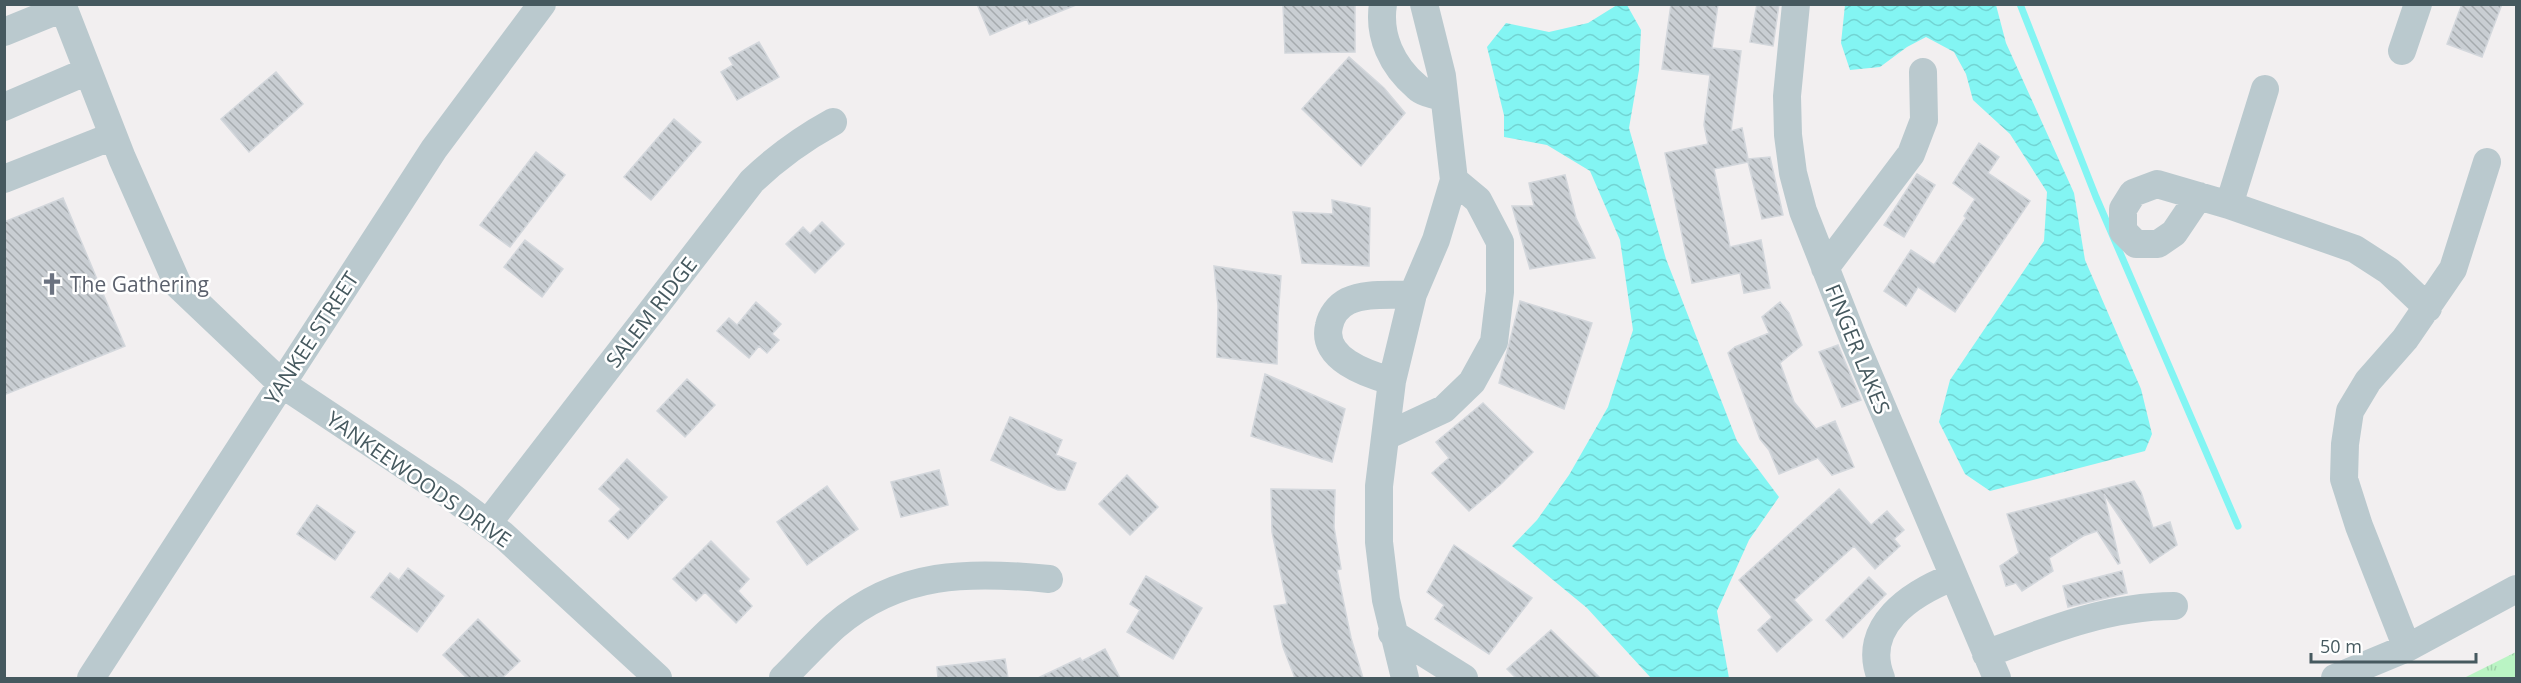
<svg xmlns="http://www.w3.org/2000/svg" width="2521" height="683" viewBox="0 0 2521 683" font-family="'Open Sans',sans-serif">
<defs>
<pattern id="park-tufts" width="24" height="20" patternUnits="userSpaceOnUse" patternTransform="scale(1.5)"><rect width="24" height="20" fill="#baf4c4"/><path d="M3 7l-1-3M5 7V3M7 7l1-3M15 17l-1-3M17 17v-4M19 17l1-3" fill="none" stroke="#a1d3ab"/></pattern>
<pattern id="water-waves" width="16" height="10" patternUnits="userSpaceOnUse" patternTransform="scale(1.5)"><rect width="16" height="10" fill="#83f5f3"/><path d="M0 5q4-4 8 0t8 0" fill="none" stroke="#72d4d3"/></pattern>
<pattern id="building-back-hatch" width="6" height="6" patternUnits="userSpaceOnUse" patternTransform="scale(1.5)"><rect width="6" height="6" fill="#c9ced3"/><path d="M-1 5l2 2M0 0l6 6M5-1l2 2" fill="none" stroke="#a5aaae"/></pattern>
</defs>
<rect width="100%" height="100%" fill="#f2eff0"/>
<path fill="url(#park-tufts)" d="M 2516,652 L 2516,678 L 2464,678 Z"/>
<path fill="url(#water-waves)" d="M 1617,5 L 1627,5 L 1641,30 L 1639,70 L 1629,128 L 1666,259 L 1737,441 L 1779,497 L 1749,540 L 1717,611 L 1729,678 L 1651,678 L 1587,608 L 1512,546 L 1537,520 L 1569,475 L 1608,407 L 1633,330 L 1620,240 L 1590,171 L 1547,145 L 1504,137 L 1504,115 L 1487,47 L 1506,23 L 1549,32 L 1588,23 Z
M 1845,5 L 1996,5 L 2006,43 L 2074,193 L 2085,260 L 2141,389 L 2152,434 L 2145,451 L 1990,491 L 1965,474 L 1939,422 L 1950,380 L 2044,241 L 2047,192 L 2010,134 L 1973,100 L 1966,74 L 1954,52 L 1926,37 L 1907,47 L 1880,67 L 1850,70 L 1841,43 Z"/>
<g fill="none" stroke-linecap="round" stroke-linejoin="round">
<path stroke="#83f5f3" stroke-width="7" d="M 2020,4 L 2096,197 L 2238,526"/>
</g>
<path fill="url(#building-back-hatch)" stroke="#d3d7dc" stroke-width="1.5" d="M 977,4 L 1076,4 L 1076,5 L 1029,24 L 1027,19 L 990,35 Z
M 1283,4 L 1355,5 L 1355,52 L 1285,53 Z
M 1671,4 L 1718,4 L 1712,48 L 1741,51 L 1731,131 L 1742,128 L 1748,159 L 1770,157 L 1783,215 L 1762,219 L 1748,162 L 1714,169 L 1730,247 L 1761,240 L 1770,288 L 1744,293 L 1740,273 L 1692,283 L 1665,153 L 1708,144 L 1704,125 L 1710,75 L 1662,69 Z
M 1757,4 L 1779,4 L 1773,46 L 1750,42 Z
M 2462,4 L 2502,4 L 2482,57 L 2447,44 Z
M 759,42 L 779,77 L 737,100 L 721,72 L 733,65 L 729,58 Z
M 1349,57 L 1384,88 L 1405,113 L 1361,166 L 1302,109 Z
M 276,72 L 303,104 L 249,152 L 221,119 Z
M 674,119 L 701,142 L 651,200 L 624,177 Z
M 1979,143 L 1999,157 L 1988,173 L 2030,201 L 1955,312 L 1918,287 L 1906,306 L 1884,291 L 1911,250 L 1934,265 L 1966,218 L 1964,216 L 1975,199 L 1953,183 Z
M 536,152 L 565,175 L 510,247 L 480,225 Z
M 1917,174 L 1935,185 L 1904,237 L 1884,225 Z
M 1565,175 L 1576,218 L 1595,258 L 1530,269 L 1512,206 L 1534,206 L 1529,183 Z
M 63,198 L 125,346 L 4,395 L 4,222 Z
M 1332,200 L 1370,208 L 1369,266 L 1302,263 L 1293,212 L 1333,214 Z
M 822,222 L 844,244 L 815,273 L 786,244 L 803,227 L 810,234 Z
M 525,240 L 563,269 L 542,297 L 504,267 Z
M 1214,266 L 1281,276 L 1278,317 L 1277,364 L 1217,357 L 1218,306 Z
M 1520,301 L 1592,323 L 1564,409 L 1499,383 Z
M 756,302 L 781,324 L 772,334 L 779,340 L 767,353 L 759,346 L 749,358 L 717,331 L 729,318 L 737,325 Z
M 1780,302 L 1789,313 L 1802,345 L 1780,363 L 1794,402 L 1816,429 L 1835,421 L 1854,467 L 1832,475 L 1818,458 L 1779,474 L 1769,450 L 1760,439 L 1728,353 L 1735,347 L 1769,333 L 1762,317 Z
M 1838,345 L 1861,400 L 1842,407 L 1819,352 Z
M 1265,374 L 1345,409 L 1332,462 L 1251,436 Z
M 687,379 L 715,405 L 685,437 L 657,411 Z
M 1483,403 L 1533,452 L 1501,484 L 1469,511 L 1432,473 L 1449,458 L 1436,442 Z
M 1010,417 L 1062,440 L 1056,455 L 1076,463 L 1065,490 L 1058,490 L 991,460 Z
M 627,459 L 667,497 L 628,539 L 609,521 L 621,509 L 599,489 Z
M 939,470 L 948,505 L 901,517 L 891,482 Z
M 1127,475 L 1158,507 L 1130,535 L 1099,504 Z
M 2134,481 L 2141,492 L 2153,528 L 2170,522 L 2177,545 L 2150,563 L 2104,494 L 2120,563 L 2118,564 L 2097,531 L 2083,536 L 2049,558 L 2053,571 L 2022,591 L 2016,583 L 2006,586 L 2000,566 L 2019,553 L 2007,514 Z
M 827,486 L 858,529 L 807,565 L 777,522 Z
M 1271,489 L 1335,490 L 1334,527 L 1341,569 L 1337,570 L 1351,638 L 1363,678 L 1295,678 L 1283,647 L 1274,606 L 1287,604 L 1272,532 Z
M 1839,489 L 1871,525 L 1887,511 L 1904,530 L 1894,539 L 1900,546 L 1875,569 L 1854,546 L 1794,600 L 1812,620 L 1777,652 L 1758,630 L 1772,617 L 1739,580 Z
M 317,505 L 355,532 L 335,560 L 297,534 Z
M 711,541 L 749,579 L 738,591 L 752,606 L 736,623 L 705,592 L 696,601 L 673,579 Z
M 1454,545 L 1532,598 L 1489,654 L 1435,619 L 1444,605 L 1427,592 Z
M 408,568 L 444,596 L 417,632 L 371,597 L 390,573 L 399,580 Z
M 2122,571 L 2127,593 L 2068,607 L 2063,586 Z
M 1146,576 L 1202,608 L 1173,659 L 1127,632 L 1140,610 L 1130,604 Z
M 1869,577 L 1886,594 L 1843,638 L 1826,620 Z
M 478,619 L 520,661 L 502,678 L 467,678 L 443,655 Z
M 1551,630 L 1585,663 L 1600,678 L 1516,678 L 1507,669 Z
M 1105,649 L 1120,678 L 1038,678 L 1080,658 L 1082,661 Z
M 1005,659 L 1008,678 L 938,678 L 937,667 Z"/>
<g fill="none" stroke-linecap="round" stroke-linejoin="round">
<path stroke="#bac9ce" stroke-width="28" d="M 62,4 L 122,158 L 178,285 L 282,384 L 452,497 L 503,535 L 658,678
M 1383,4 C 1378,36 1392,66 1417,87 C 1423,93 1435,95 1443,97
M 1796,4 L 1787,96 L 1788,135 L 1793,173 L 1803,211 L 1855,343 L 1997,678
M 4,32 L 63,8
M 2402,51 L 2418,4
M 4,107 L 88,71
M 4,179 L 113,136
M 2199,196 L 2174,233 L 2158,244 L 2136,244 L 2123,231 L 2123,209 L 2133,193 L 2157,184 L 2229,205 L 2355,249 L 2389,271 L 2428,308
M 2229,205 L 2265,89
M 1825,268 L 1911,154 L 1924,120 L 1923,72
M 1392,381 C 1366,374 1321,358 1329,326 C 1331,316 1338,306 1348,301 C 1367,292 1393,296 1413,294
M 1386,436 L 1444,409 L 1472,382 L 1494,342 L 1500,292 L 1500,242 L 1478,200 L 1454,180
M 488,523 L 752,181 C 777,157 802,139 833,122
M 1392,633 L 1464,678
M 2407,648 L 2359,526 L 2344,479 L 2345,444 L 2350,411 L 2368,381 L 2405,339 L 2453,269 L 2487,162
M 1986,654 C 2046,631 2108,606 2174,606
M 91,678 L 434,149 L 542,4
M 783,678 C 800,661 817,642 835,626 C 899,571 970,571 1049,579
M 1405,678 L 1386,600 L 1379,542 L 1379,486 L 1392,381 L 1413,294 L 1436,240 L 1454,180 L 1442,76 L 1424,4
M 1881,678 C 1860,626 1912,593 1953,577
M 2335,678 L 2407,648 L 2516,589"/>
</g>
<defs>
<g id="church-bare" transform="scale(1.8)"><path d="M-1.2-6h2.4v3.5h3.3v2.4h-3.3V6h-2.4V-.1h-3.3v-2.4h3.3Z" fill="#6b7280" stroke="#fff" stroke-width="2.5" paint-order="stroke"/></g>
</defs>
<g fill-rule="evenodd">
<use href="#church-bare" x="52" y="284"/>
</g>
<g text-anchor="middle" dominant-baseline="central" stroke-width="5" stroke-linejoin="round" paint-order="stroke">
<g font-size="21" fill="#5b616d" stroke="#fff" text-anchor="start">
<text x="70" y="284">The Gathering</text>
</g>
<g font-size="21" fill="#46595f" stroke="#fff">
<text transform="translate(651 312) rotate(-52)">SALEM RIDGE</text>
<text transform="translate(311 338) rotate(-57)">YANKEE STREET</text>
<text transform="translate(1858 349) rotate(68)">FINGER LAKES</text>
<text transform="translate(419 479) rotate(35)">YANKEEWOODS DRIVE</text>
</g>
</g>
<rect width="2521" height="683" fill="none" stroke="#46595f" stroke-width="12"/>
<path d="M2311 653v9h165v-9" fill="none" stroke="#46595f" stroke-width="3"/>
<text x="2320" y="653" font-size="18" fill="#46595f" stroke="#ffffff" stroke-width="4.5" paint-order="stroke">50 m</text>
</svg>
